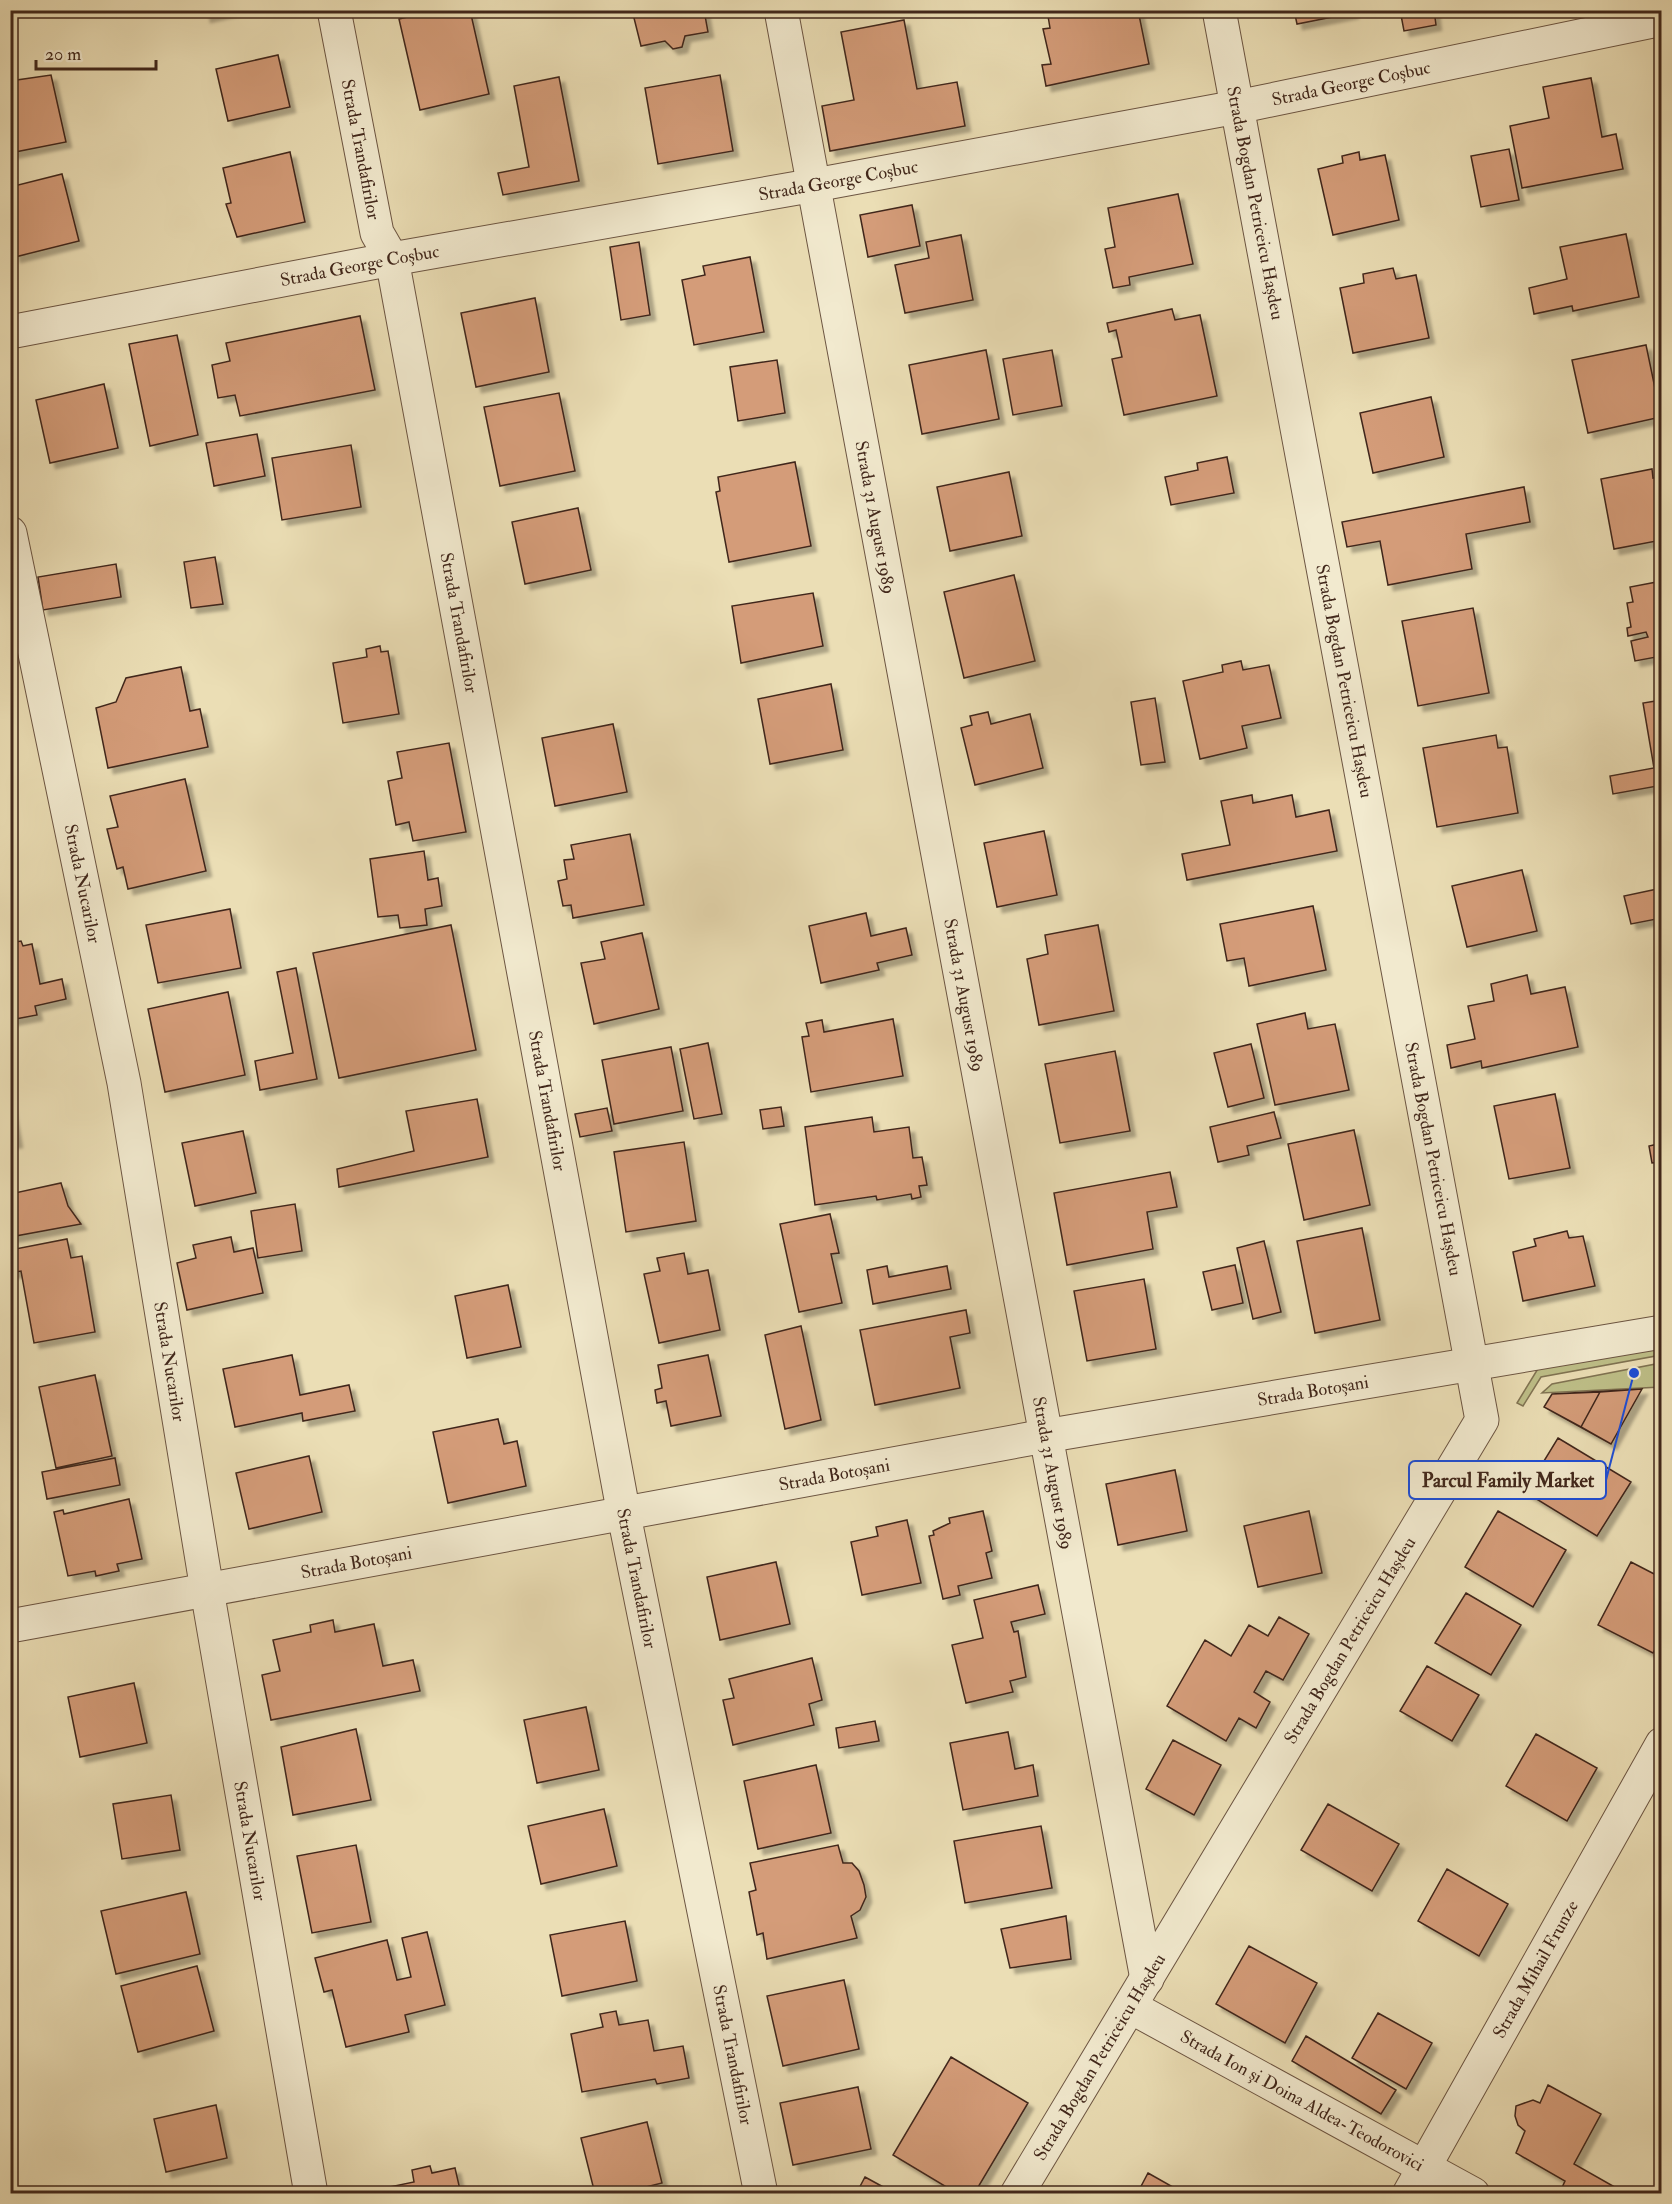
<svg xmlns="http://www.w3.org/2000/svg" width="1672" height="2204" viewBox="0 0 1672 2204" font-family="'IM FELL Double Pica',serif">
<defs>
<filter id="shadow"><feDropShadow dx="5.5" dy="5.5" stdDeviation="1.5" flood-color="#0004"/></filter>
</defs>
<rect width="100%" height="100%" fill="#ebdeb5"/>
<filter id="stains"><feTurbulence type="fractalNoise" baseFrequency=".00333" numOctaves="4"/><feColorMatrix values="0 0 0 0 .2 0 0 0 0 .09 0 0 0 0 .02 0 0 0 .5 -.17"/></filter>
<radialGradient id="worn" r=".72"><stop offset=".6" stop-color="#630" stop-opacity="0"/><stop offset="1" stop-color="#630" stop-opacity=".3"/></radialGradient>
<path fill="#bebf88" stroke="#807352" stroke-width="1.5" d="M 1661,1346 L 1661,1355 L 1541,1377 L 1523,1406 L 1517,1403 L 1539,1367 Z
M 1661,1363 L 1661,1387 L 1542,1393 L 1552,1384 Z"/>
<path fill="#d49c79" stroke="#41271b" stroke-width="1.5" filter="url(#shadow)" d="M 204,10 L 235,10 L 205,17 Z
M 437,10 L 470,10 L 489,94 L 420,110 L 399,19 Z
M 632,10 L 704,10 L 708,32 L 685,36 L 682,47 L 673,49 L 665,41 L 641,46 Z
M 1047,10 L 1138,10 L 1149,64 L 1046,86 L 1042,65 L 1051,64 L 1043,29 L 1050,28 Z
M 1294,10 L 1352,10 L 1353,13 L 1297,24 Z
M 1400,10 L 1434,10 L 1436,25 L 1404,31 Z
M 904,20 L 917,89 L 957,82 L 965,126 L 830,151 L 822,106 L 854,100 L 841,32 Z
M 278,55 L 290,107 L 228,121 L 216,69 Z
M 51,75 L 66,142 L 10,153 L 10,81 Z
M 720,75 L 733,151 L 658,164 L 645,88 Z
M 559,77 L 579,181 L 503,195 L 498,173 L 529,167 L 514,86 Z
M 1591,78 L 1602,137 L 1616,134 L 1623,169 L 1522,188 L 1510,126 L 1549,118 L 1543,87 Z
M 1509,149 L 1519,200 L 1481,207 L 1471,156 Z
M 290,152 L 305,222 L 237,237 L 226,204 L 231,203 L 223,168 Z
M 1359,152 L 1360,160 L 1385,155 L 1399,220 L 1333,235 L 1318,169 L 1343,163 L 1342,156 Z
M 62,174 L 79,241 L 15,257 L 10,238 L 10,187 Z
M 1178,194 L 1193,264 L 1129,277 L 1130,285 L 1113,288 L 1105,249 L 1115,247 L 1108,208 Z
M 912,205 L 920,246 L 868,257 L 860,215 Z
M 1626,234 L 1639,297 L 1573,311 L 1572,306 L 1534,314 L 1529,288 L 1567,279 L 1560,247 Z
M 961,235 L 973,300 L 905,313 L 895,265 L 929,258 L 926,242 Z
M 639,242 L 650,315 L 621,320 L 610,247 Z
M 750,257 L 764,332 L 694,345 L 682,280 L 705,275 L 703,266 Z
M 1393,268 L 1396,279 L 1416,275 L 1429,338 L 1353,353 L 1340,288 L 1364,283 L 1363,274 Z
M 535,298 L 549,372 L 476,387 L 461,313 Z
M 1172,309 L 1175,320 L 1200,315 L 1217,396 L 1124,415 L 1112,359 L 1122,357 L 1116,330 L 1109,332 L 1107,323 Z
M 360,316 L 375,390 L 240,416 L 235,395 L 218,398 L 212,365 L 230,361 L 226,343 Z
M 177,335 L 198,435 L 150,446 L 129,344 Z
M 1646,345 L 1661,417 L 1588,433 L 1572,360 Z
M 986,350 L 999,419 L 922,434 L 909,365 Z
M 1052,350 L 1062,406 L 1013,415 L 1003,359 Z
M 777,360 L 785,413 L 738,421 L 730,367 Z
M 104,384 L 118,448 L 50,463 L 36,400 Z
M 559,393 L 575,471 L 500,486 L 484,407 Z
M 1431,397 L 1444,457 L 1373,473 L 1360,413 Z
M 257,434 L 265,476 L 214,486 L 206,443 Z
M 351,445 L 361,507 L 282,520 L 272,458 Z
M 1227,457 L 1234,493 L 1171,505 L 1165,477 L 1198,470 L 1197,463 Z
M 795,462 L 811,546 L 729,562 L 716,492 L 720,491 L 718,477 Z
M 1652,469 L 1653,478 L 1662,476 L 1662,540 L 1614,549 L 1601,479 Z
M 1009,472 L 1022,536 L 950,551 L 937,487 Z
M 1524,487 L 1530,522 L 1466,534 L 1472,569 L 1388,585 L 1380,541 L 1347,547 L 1342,522 Z
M 578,508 L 591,570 L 525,584 L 512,522 Z
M 215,557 L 223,604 L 191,608 L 184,562 Z
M 116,564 L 121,597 L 43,610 L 38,577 Z
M 1014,575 L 1035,661 L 964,678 L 944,592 Z
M 1662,581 L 1662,656 L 1635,661 L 1631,641 L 1648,637 L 1646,632 L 1628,636 L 1627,628 L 1631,627 L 1627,603 L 1633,602 L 1630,587 Z
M 813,593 L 823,646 L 741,663 L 732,606 Z
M 1473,608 L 1489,693 L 1418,706 L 1402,621 Z
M 380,646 L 381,652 L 388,651 L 399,714 L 343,723 L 333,663 L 367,657 L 366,649 Z
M 1241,661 L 1243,670 L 1269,665 L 1281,718 L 1242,726 L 1247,748 L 1200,759 L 1183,681 L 1223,672 L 1222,665 Z
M 181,667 L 190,711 L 200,709 L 208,747 L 108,768 L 96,708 L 116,702 L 126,678 Z
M 831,684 L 843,750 L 770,764 L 758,699 Z
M 1155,698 L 1165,762 L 1141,765 L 1131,702 Z
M 1662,700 L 1662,790 L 1658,790 L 1657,786 L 1613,794 L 1610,776 L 1654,768 L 1643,703 Z
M 988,712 L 991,724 L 1030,714 L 1043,768 L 975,785 L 961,728 L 972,725 L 970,716 Z
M 613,724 L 627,792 L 555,806 L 542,738 Z
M 1496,735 L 1498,748 L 1507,747 L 1518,813 L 1437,827 L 1423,748 Z
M 449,743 L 466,832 L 413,841 L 409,822 L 396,825 L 388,781 L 402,778 L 397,752 Z
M 185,779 L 206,871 L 128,889 L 123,867 L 117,869 L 107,829 L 118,827 L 110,796 Z
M 1252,795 L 1253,803 L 1292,795 L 1296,817 L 1329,810 L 1337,851 L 1187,880 L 1182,854 L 1230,845 L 1221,801 Z
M 1044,831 L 1057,895 L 997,907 L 984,843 Z
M 630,834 L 644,905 L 573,918 L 571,905 L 563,906 L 558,881 L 567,879 L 564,860 L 574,859 L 571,845 Z
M 424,851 L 428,880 L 438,878 L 442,906 L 425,909 L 427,925 L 400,928 L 398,915 L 378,917 L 370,859 Z
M 1522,870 L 1537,931 L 1467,947 L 1452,886 Z
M 1662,888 L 1662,918 L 1631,924 L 1624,896 Z
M 1313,906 L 1326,970 L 1249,986 L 1244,958 L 1227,961 L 1220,924 Z
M 230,909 L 241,968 L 158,983 L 146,925 Z
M 866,913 L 871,936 L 906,928 L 912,955 L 877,963 L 879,970 L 821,983 L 809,926 Z
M 451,925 L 476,1050 L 339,1078 L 313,953 Z
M 1098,925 L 1114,1011 L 1039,1025 L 1027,959 L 1048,954 L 1045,935 Z
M 642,933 L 659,1009 L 594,1024 L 581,963 L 605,959 L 601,942 Z
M 21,941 L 23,946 L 32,944 L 40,984 L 62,979 L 66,999 L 35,1006 L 37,1015 L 10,1020 L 10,943 Z
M 296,968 L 317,1079 L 260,1090 L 255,1061 L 293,1053 L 277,972 Z
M 1527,975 L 1531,994 L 1565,987 L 1578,1047 L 1482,1068 L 1481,1061 L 1451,1068 L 1447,1045 L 1475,1039 L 1468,1006 L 1494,1001 L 1491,984 Z
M 228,992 L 245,1075 L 165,1092 L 148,1009 Z
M 1305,1013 L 1308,1029 L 1335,1024 L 1349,1090 L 1275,1105 L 1257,1024 Z
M 893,1019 L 903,1076 L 811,1092 L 802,1037 L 809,1036 L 806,1023 L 822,1020 L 824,1032 Z
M 708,1043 L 722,1114 L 694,1119 L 680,1049 Z
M 1251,1044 L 1264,1098 L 1228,1107 L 1214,1053 Z
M 671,1047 L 683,1111 L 614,1124 L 602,1060 Z
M 1115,1051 L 1130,1131 L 1060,1143 L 1045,1064 Z
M 1555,1094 L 1570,1168 L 1509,1179 L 1494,1106 Z
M 477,1099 L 488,1157 L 339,1187 L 337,1169 L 414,1151 L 406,1111 Z
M 10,1104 L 17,1142 L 10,1143 Z
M 781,1107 L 784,1126 L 763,1129 L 760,1110 Z
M 607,1108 L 612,1131 L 580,1137 L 575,1114 Z
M 1274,1112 L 1281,1138 L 1247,1146 L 1249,1155 L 1218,1162 L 1210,1127 Z
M 872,1117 L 874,1132 L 909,1127 L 913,1158 L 922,1157 L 927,1185 L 919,1186 L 921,1197 L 912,1199 L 911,1194 L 877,1200 L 876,1196 L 815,1205 L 805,1127 Z
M 1354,1130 L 1370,1205 L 1304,1220 L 1288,1144 Z
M 243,1131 L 256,1193 L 195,1206 L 182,1143 Z
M 684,1142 L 696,1221 L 626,1232 L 614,1152 Z
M 1662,1143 L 1662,1162 L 1652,1163 L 1649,1146 Z
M 1170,1172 L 1177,1207 L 1147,1212 L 1153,1249 L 1067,1265 L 1054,1193 Z
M 61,1183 L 68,1206 L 81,1224 L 10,1237 L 10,1194 Z
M 295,1204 L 302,1251 L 258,1258 L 251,1211 Z
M 830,1214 L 839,1253 L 831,1254 L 842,1303 L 799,1312 L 780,1224 Z
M 1362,1228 L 1380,1320 L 1315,1333 L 1297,1241 Z
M 1567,1231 L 1569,1238 L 1583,1236 L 1595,1286 L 1523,1301 L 1513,1252 L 1536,1246 L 1534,1239 Z
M 231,1237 L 234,1252 L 253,1248 L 263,1293 L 187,1310 L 177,1263 L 196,1258 L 193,1245 Z
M 67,1239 L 71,1258 L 82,1256 L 95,1332 L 34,1343 L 21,1271 L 10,1273 L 10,1250 Z
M 1264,1241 L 1281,1312 L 1253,1319 L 1237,1248 Z
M 684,1253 L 688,1274 L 708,1270 L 720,1330 L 659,1343 L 644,1274 L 660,1271 L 657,1258 Z
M 1235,1265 L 1243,1303 L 1212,1310 L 1203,1272 Z
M 887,1266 L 889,1277 L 947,1266 L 951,1289 L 873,1304 L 867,1270 Z
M 1144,1279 L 1156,1349 L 1087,1361 L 1074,1291 Z
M 508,1285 L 521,1347 L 467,1358 L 455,1296 Z
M 966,1310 L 970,1333 L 950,1337 L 960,1388 L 875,1405 L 860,1330 Z
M 801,1326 L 821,1420 L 785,1429 L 765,1335 Z
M 292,1355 L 300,1395 L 349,1385 L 355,1411 L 303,1421 L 302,1413 L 235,1427 L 223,1369 Z
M 708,1355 L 721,1416 L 671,1426 L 666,1401 L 657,1403 L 655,1390 L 662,1388 L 658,1365 Z
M 95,1375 L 112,1456 L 56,1468 L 39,1387 Z
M 1642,1389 L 1611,1444 L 1544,1407 L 1552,1394 Z
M 1642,1389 L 1611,1444 L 1581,1427 L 1600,1392 Z
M 1600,1392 L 1581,1427 L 1544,1407 L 1552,1394 Z
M 498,1419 L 504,1444 L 517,1441 L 526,1486 L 448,1503 L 433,1432 Z
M 1558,1438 L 1631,1482 L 1597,1536 L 1525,1492 Z
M 309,1456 L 322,1512 L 249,1529 L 236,1473 Z
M 115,1458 L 120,1485 L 47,1499 L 42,1472 Z
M 1175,1470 L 1187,1531 L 1118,1545 L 1106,1484 Z
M 129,1499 L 142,1559 L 117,1564 L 119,1571 L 96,1576 L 95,1571 L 68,1576 L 54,1512 L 63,1510 L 64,1514 Z
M 983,1511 L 992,1551 L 986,1553 L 992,1578 L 958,1586 L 960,1595 L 943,1599 L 929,1536 L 934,1535 L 933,1531 L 950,1523 L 949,1518 Z
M 1309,1511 L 1322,1573 L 1258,1587 L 1244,1526 Z
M 1498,1511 L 1566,1550 L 1533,1607 L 1465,1567 Z
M 907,1520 L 921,1583 L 862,1595 L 851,1542 L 878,1536 L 876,1527 Z
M 776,1562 L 790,1624 L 720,1640 L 707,1577 Z
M 1631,1562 L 1662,1578 L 1662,1636 L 1653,1653 L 1598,1625 Z
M 1038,1585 L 1045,1614 L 1011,1622 L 1014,1632 L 1018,1631 L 1026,1677 L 1010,1681 L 1013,1692 L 966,1703 L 952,1645 L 983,1638 L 974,1600 Z
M 1466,1593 L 1521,1625 L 1491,1675 L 1435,1643 Z
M 1279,1617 L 1309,1634 L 1283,1680 L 1266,1671 L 1254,1692 L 1270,1702 L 1256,1728 L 1239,1718 L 1226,1741 L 1167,1706 L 1205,1640 L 1231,1656 L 1249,1625 L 1268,1636 Z
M 333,1620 L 335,1632 L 374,1624 L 383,1666 L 413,1660 L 420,1691 L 271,1720 L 262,1675 L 280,1671 L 273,1640 L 311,1632 L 310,1625 Z
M 812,1658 L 822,1700 L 809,1704 L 814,1725 L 733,1745 L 723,1700 L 734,1698 L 729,1679 Z
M 1427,1666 L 1479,1695 L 1452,1741 L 1400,1711 Z
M 134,1683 L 147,1743 L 80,1757 L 68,1697 Z
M 586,1707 L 599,1770 L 537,1783 L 524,1720 Z
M 875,1721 L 879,1741 L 839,1748 L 836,1728 Z
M 356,1729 L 371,1800 L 293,1815 L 281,1747 Z
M 1008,1732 L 1015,1769 L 1033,1765 L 1038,1796 L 963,1810 L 950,1743 Z
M 1536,1734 L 1597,1768 L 1567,1821 L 1506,1786 Z
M 1173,1740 L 1221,1765 L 1194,1815 L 1146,1789 Z
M 816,1765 L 831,1833 L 758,1849 L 744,1781 Z
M 171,1795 L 180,1850 L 122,1859 L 113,1804 Z
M 1328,1804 L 1399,1844 L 1372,1891 L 1301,1850 Z
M 604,1809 L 617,1866 L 541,1884 L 528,1826 Z
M 1041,1826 L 1052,1888 L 965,1903 L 954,1841 Z
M 356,1845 L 371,1922 L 312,1933 L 297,1856 Z
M 838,1845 L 843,1863 L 852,1863 L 859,1871 L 864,1885 L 866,1897 L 860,1910 L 851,1916 L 857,1938 L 767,1959 L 763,1933 L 757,1935 L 749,1892 L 756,1890 L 750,1863 Z
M 1447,1869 L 1508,1904 L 1479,1956 L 1418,1921 Z
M 186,1892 L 200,1954 L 116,1974 L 101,1911 Z
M 1066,1916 L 1071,1959 L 1010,1968 L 1001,1929 Z
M 625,1921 L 637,1981 L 562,1996 L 550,1935 Z
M 427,1932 L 445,2005 L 405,2015 L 409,2032 L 346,2047 L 332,1990 L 324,1992 L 315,1958 L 387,1940 L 397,1980 L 411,1977 L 402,1938 Z
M 1249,1946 L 1317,1983 L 1285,2043 L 1216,2004 Z
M 197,1966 L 214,2031 L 138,2052 L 121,1986 Z
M 844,1980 L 859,2049 L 783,2066 L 767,1996 Z
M 616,2011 L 619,2025 L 648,2020 L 654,2051 L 683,2046 L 689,2078 L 657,2084 L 655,2079 L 582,2092 L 571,2034 L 603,2027 L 600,2014 Z
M 1378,2013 L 1432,2043 L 1406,2089 L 1352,2058 Z
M 1306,2036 L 1396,2090 L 1381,2114 L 1292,2061 Z
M 951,2057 L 1028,2103 L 974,2194 L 958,2194 L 893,2155 Z
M 1548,2085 L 1601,2114 L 1574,2164 L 1627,2194 L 1559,2194 L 1565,2181 L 1516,2153 L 1525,2131 L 1518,2125 L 1515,2116 L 1516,2106 L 1533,2100 L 1540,2103 Z
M 858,2087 L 871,2149 L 793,2165 L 780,2103 Z
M 216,2105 L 227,2158 L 166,2172 L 154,2119 Z
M 647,2122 L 662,2183 L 618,2194 L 595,2194 L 581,2138 Z
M 430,2166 L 432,2173 L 455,2168 L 461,2194 L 376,2194 L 375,2190 L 414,2182 L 412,2170 Z
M 1148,2173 L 1180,2191 L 1179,2194 L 1137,2194 Z
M 865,2177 L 896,2194 L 856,2194 Z
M 238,2187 L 239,2194 L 208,2194 Z"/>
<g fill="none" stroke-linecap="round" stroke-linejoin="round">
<g stroke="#6c5542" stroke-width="35">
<g id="minor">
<path id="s1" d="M 334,10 L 377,233 L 392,259 L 624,1515 L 761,2194"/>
<path id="s2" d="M 781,10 L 1147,1979"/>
<path id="s3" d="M 10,332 L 392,259 L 815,185 L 1237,107 L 1662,19"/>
<path id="s4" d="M 10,533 L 124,1083 L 207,1590 L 311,2194"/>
<path id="s5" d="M 10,1626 L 1045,1436 L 1662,1332"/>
<path id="s6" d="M 1131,2007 L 1473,2194"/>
<path id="s7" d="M 1017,2194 L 1482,1420 L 1219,10"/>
<path id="s8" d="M 1409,2194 L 1662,1744"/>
</g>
</g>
<use href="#minor" stroke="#f2eacf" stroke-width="33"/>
</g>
<g text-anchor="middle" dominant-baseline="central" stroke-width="4.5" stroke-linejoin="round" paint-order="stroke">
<g font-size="18" fill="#41271b" stroke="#f2eacf">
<text stroke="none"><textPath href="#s3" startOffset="1364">Strada George Coșbuc</textPath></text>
<text stroke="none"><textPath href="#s1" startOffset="142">Strada Trandafirilor</textPath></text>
<text stroke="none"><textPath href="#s3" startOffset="842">Strada George Coșbuc</textPath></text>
<text transform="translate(1255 203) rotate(79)">Strada Bogdan Petriceicu Hașdeu</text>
<text stroke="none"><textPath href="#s3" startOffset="356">Strada George Coșbuc</textPath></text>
<text stroke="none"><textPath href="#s2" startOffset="516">Strada 31 August 1989</textPath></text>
<text stroke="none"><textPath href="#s1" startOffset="627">Strada Trandafirilor</textPath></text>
<text transform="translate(1344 681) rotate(79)">Strada Bogdan Petriceicu Hașdeu</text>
<text stroke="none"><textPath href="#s4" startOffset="358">Strada Nucarilor</textPath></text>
<text stroke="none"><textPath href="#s2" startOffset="1002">Strada 31 August 1989</textPath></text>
<text stroke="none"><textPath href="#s1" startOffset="1113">Strada Trandafirilor</textPath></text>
<text transform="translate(1433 1159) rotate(79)">Strada Bogdan Petriceicu Hașdeu</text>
<text stroke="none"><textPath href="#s4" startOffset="844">Strada Nucarilor</textPath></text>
<text stroke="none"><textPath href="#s5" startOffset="1324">Strada Botoșani</textPath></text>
<text stroke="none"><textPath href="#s2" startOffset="1488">Strada 31 August 1989</textPath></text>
<text stroke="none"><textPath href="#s5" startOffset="838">Strada Botoșani</textPath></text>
<text stroke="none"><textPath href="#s5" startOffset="352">Strada Botoșani</textPath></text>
<text stroke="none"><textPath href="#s1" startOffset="1599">Strada Trandafirilor</textPath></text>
<text stroke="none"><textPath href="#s7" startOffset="646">Strada Bogdan Petriceicu Hașdeu</textPath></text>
<text stroke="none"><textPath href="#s4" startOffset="1330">Strada Nucarilor</textPath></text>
<text stroke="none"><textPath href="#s8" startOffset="258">Strada Mihail Frunze</textPath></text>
<text stroke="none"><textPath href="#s1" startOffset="2085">Strada Trandafirilor</textPath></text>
<text stroke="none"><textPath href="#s7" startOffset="160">Strada Bogdan Petriceicu Hașdeu</textPath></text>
<text stroke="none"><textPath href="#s6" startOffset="195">Strada Ion și Doina Aldea-Teodorovici</textPath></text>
</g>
</g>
<path fill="none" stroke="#1d4ed8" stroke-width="2" d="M1634 1373L1606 1480"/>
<circle fill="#1d4ed8" stroke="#f2eacf" stroke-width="2" cx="1634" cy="1373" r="6"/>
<rect fill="#f2eacf" stroke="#1d4ed8" stroke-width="2" x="1409" y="1461" width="197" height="38" rx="6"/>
<g font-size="20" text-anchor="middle" font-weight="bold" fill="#41271b">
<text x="1508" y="1487">Parcul Family Market</text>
</g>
<rect width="1672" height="2204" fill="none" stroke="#ebdeb5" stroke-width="36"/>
<rect x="12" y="12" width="1648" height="2180" fill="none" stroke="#41271b" stroke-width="3"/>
<rect x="18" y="18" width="1636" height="2168" fill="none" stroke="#41271b" stroke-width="1.5"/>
<path d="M36 60v9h120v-9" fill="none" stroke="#41271b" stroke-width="3"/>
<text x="45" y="60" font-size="18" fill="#41271b" stroke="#f2eacf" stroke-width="4.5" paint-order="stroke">20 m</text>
<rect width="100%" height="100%" filter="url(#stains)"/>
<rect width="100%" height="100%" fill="url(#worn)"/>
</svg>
